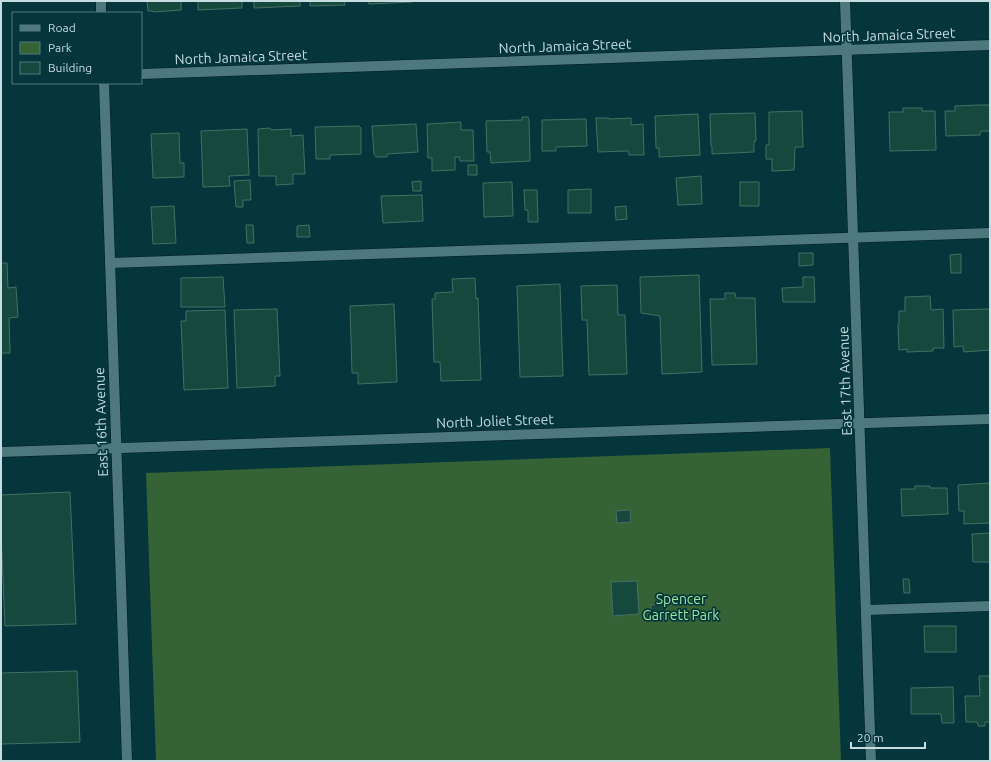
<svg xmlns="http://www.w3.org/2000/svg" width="991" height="762" viewBox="0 0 991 762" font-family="Ubuntu,sans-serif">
<rect width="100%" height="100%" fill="#04363c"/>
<path fill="#356335" d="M 830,448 L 841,761 L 156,761 L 146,473 Z"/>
<path fill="#15493e" stroke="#466f64" d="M 147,1 L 181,1 L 181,10 L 153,12 L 153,11 L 148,11 Z
M 198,1 L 242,1 L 242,8 L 198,10 Z
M 254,1 L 300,1 L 300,6 L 254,8 Z
M 310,1 L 344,1 L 345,5 L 310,6 Z
M 368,1 L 412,1 L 412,2 L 369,4 Z
M 979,105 L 990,105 L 990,131 L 981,131 L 980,135 L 946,136 L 945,111 L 955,111 L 955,106 Z
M 903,108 L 922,108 L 922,111 L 935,111 L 936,150 L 890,151 L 889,112 L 903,112 Z
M 802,111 L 803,147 L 795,147 L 794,170 L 772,171 L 772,159 L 766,159 L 766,145 L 769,145 L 769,112 Z
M 755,113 L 756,141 L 754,141 L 754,152 L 712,154 L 712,146 L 711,146 L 710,114 Z
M 698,114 L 700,155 L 659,157 L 659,148 L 656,148 L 655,116 Z
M 522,117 L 528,117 L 529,120 L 530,161 L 491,163 L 490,152 L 487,152 L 486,121 L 522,120 Z
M 596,118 L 609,118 L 609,119 L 631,118 L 631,125 L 643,124 L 644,155 L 629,155 L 628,151 L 598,152 Z
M 586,119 L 587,146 L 556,147 L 556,151 L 542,151 L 542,120 Z
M 461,122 L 461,130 L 473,130 L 474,161 L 460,161 L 459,157 L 455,157 L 455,170 L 432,171 L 432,158 L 428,158 L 427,124 Z
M 416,124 L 418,152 L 387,154 L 387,157 L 376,157 L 374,154 L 372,126 Z
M 359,126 L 361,128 L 361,154 L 330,155 L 330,159 L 316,159 L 315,127 Z
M 270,128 L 271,130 L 291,129 L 291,136 L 303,135 L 305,174 L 293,174 L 293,184 L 276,185 L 276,176 L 259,176 L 258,129 Z
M 247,129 L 249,175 L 229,176 L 230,186 L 203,187 L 201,131 Z
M 179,133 L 180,163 L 184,163 L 184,177 L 153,178 L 151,134 Z
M 468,165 L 477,165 L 477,175 L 468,175 Z
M 701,176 L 702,204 L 678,205 L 676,178 Z
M 250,180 L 251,200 L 243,200 L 243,207 L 236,207 L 234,181 Z
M 421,181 L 421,191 L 413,191 L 412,182 Z
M 512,182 L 513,216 L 484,217 L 483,183 Z
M 740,182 L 759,182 L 759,206 L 740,206 Z
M 591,189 L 591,213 L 568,213 L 568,190 Z
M 524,190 L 537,190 L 538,222 L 528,222 L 528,210 L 525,210 Z
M 422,195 L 423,221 L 383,223 L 381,196 Z
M 174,206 L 176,243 L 153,244 L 151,207 Z
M 626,206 L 627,219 L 616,220 L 615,207 Z
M 246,225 L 253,225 L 254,243 L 247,243 Z
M 309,225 L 310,237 L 297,237 L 297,226 Z
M 799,253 L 813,253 L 813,265 L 799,266 Z
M 961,254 L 961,273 L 951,273 L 950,255 Z
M 1,263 L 7,263 L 8,288 L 16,287 L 18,317 L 9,318 L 10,353 L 1,353 Z
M 699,275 L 702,372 L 662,374 L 660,316 L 641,313 L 640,277 Z
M 223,277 L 225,307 L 181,307 L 181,278 Z
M 803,277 L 814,277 L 815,302 L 783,302 L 782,288 L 803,287 Z
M 475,278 L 476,299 L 478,298 L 481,380 L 441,381 L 440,362 L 434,362 L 432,299 L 435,299 L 435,293 L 453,292 L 452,279 Z
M 560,284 L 563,376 L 520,377 L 517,286 Z
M 617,285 L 618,315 L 625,315 L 627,374 L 589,375 L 587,320 L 582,320 L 581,286 Z
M 725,293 L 735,293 L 736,298 L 755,298 L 757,364 L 712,365 L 710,299 L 725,299 Z
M 930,296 L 931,310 L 943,309 L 944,348 L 933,348 L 933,351 L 907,352 L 907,349 L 899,350 L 898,324 L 899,324 L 899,311 L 905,311 L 905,297 Z
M 394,304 L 397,382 L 358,384 L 358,373 L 352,373 L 350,306 Z
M 277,309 L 280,376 L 275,376 L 275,386 L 237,388 L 234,310 Z
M 990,309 L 990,350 L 964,352 L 963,346 L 954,347 L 953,310 Z
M 225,310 L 228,388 L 184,390 L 181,321 L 186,321 L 186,311 Z
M 990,483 L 990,523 L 964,524 L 964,511 L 959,511 L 958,485 Z
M 915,486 L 930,486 L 930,488 L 947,488 L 948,514 L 902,516 L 901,489 L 915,489 Z
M 70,492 L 76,624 L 5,626 L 1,533 L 1,495 Z
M 630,510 L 631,522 L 617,523 L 616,511 Z
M 990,533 L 990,562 L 973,562 L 972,534 Z
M 903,579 L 909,579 L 910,593 L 904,593 Z
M 637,581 L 639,614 L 613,616 L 611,582 Z
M 666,604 L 667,615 L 651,616 L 651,605 Z
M 924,626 L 956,626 L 956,652 L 925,652 Z
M 77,671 L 80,742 L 1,744 L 1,673 Z
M 979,676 L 990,676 L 990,722 L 985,722 L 985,726 L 978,726 L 977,722 L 966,722 L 965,696 L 980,696 Z
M 953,687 L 954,723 L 942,723 L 941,714 L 911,714 L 911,688 Z"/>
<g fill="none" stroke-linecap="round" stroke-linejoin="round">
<g stroke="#041b1e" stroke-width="11">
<path id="service" d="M 110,263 L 990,233
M 866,610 L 990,606"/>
</g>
<g stroke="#041b1e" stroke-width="11">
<path id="minor" d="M 141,74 L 990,45
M 1,452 L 990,419"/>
</g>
<g stroke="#041b1e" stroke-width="11">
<path id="tertiary" d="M 101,1 L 101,13
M 845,1 L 871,761
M 104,83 L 127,761"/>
</g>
<use href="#service" stroke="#4c787e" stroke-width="10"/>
<use href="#minor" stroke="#4c787e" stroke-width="10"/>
<use href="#tertiary" stroke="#4c787e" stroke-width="10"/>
</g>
<g text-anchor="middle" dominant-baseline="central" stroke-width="3.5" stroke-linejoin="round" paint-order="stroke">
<g font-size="14" fill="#c6dce0" stroke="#04363c">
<text transform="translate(889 35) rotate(-2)">North Jamaica Street</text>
<text transform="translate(565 46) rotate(-2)">North Jamaica Street</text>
<text transform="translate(241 57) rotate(-2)">North Jamaica Street</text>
<text transform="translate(845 381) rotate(-92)">East 17th Avenue</text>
<text transform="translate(495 421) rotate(-2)">North Joliet Street</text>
<text transform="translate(101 422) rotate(-92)">East 16th Avenue</text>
</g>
<g font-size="14" fill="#9fe99d" stroke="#04363c">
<text x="681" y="599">Spencer<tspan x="681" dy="16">Garrett Park</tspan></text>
</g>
</g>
<rect width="991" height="762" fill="none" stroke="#c6dce0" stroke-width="4"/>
<rect x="12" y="12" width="130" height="72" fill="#04363c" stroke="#52787e"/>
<rect x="20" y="25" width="20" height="6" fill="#4c787e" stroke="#52787e"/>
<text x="48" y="32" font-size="12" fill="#c6dce0">Road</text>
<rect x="20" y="42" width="20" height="12" fill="#356335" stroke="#52787e"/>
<text x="48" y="52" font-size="12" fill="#c6dce0">Park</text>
<rect x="20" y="62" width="20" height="12" fill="#15493e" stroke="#52787e"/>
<text x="48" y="72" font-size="12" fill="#c6dce0">Building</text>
<path d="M851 742v6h74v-6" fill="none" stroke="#c6dce0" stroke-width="2"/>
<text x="857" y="742" font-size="12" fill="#c6dce0" stroke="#04363c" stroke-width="3" paint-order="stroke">20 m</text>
</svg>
